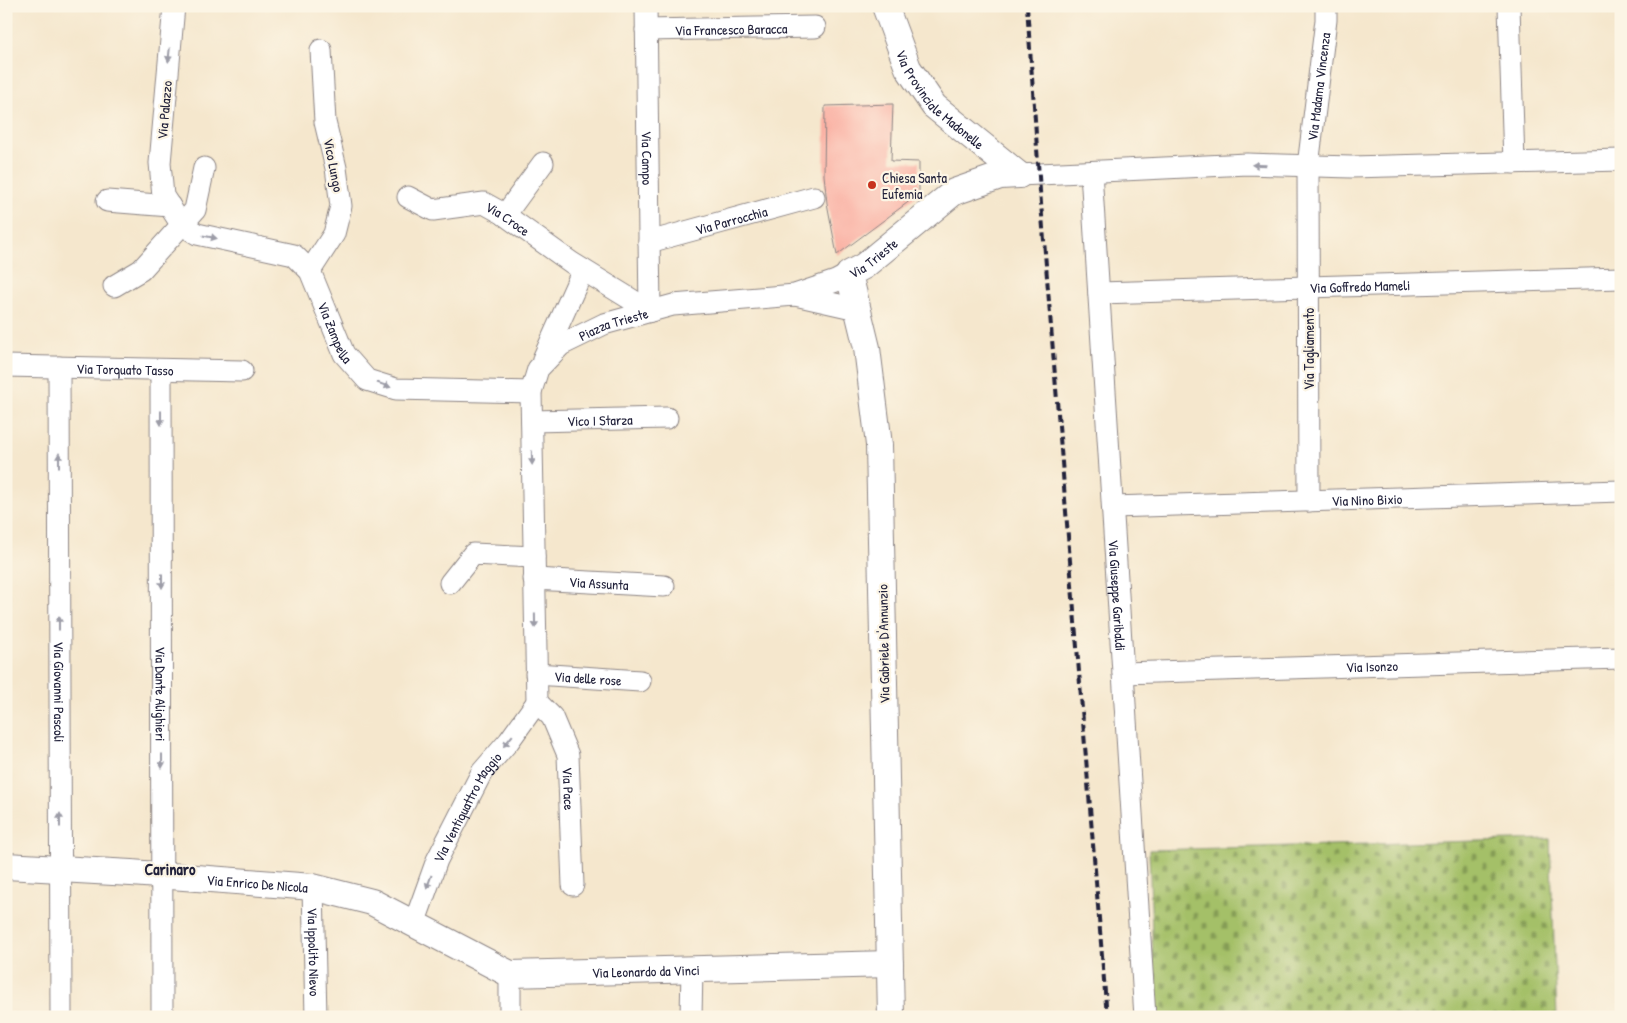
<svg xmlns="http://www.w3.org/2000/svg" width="1627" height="1023" viewBox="0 0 1627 1023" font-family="'Patrick Hand',sans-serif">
<defs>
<pattern id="cemetery-stones" width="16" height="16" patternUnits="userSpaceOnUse" patternTransform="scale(1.25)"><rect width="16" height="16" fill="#a4c067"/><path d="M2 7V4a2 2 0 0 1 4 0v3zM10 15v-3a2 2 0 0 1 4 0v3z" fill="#859c56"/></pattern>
</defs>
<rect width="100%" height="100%" fill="#fcf5e5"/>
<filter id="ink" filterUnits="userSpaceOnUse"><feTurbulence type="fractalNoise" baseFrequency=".02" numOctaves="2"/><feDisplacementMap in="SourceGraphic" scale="10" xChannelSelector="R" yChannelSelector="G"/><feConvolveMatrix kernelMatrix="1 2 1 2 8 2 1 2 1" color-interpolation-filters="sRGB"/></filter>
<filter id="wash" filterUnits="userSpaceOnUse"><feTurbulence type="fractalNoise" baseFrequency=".0096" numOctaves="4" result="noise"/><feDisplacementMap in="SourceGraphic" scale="20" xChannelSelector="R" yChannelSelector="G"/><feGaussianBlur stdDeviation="1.12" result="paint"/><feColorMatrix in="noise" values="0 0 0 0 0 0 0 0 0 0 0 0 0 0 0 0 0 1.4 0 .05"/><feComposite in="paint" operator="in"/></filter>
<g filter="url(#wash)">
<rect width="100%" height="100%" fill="#f5e7cd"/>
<path fill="url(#cemetery-stones)" stroke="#637151" d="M 1550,839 L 1557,1017 L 1155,1017 L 1149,850 Z"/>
<g id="blocks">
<path fill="#faada0" d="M 893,104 L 891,161 L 919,162 L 919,194 L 837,255 L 827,203 L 824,175 L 825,106 Z"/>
</g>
</g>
<g filter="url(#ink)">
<use href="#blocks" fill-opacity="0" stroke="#8c8484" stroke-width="1"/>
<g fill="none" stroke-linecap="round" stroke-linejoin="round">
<g stroke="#8c8484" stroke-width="23">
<g id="minor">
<path id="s1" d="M 174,6 L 160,163 L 163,196 L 181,224 L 197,234 L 294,255 L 310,271 L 344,354 L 367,380 L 396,389 L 531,392"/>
<path id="s2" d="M 646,6 L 650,311"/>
<path d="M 1509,6 L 1514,163"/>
<path id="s3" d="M 646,30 L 815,27"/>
<path id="s4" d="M 1091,172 L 1145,1017"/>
<path d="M 1019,175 L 1247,164 L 1351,167 L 1621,160"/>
<path id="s5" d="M 408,197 L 433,210 L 484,203 L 502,213 L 572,263 L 650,311"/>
<path d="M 107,201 L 170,206"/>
<path d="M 505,215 L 543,163"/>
<path id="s6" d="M 649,242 L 814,197"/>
<path d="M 310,271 L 334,234 L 341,206 L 336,168 L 325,122 L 321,50"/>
<path d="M 114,286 L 141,270 L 195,210 L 204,168"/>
<path id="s7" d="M 1099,293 L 1621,278"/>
<path d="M 795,295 L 857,309"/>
<path d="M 543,359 L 583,270"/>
<path id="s8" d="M 6,366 L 242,371"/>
<path id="s9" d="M 59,367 L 61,1017"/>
<path id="s10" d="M 161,370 L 162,1017"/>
<path id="s11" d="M 532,421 L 667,418"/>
<path id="s12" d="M 1309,501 L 1308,166 L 1326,20 L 1326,6"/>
<path id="s13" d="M 1113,507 L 1621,491"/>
<path id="s14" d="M 534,579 L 664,586"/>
<path d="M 450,583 L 473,554 L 534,557"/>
<path id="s15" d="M 1123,673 L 1621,658"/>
<path id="s16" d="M 536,674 L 640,681"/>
<path id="s17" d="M 537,702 L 531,392 L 538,369 L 561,345 L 604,324 L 673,305 L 795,295 L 836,281 L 849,274"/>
<path id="s18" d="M 537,702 L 552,717 L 568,755 L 573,885"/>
<path id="s19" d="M 313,887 L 316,1017"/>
<path id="s20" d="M 414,924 L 437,860 L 482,772 L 509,741 L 537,702"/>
<path d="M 510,1017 L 510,974"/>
<path d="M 691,1017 L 692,969"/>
</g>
</g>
<g stroke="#8c8484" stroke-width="28">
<g id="tertiary">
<path id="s21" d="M 885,6 L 908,68 L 934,106 L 1019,175"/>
<path id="s22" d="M 6,866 L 131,873 L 313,887 L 372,902 L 510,974 L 890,964"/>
<path id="s23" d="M 891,1017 L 879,445 L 867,348 L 849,274 L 864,266 L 954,192 L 1000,176 L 1019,175"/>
</g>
</g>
<use href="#minor" stroke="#fff" stroke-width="21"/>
<use href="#tertiary" stroke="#fff" stroke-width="26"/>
<path stroke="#22223b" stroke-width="4" stroke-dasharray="8 4" stroke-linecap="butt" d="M 1027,6 L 1040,191 L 1107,1017"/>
</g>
<defs><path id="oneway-solid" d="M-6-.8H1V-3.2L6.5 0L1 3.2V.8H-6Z" transform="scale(1.25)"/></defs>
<g fill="#9c9ca7">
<use href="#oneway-solid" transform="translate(169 55) rotate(96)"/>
<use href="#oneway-solid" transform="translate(1259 165) rotate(-178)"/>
<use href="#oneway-solid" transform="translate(210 237) rotate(12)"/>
<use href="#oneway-solid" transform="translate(384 385) rotate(19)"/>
<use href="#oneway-solid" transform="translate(161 418) rotate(90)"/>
<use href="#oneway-solid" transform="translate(532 458) rotate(89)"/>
<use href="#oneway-solid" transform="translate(59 460) rotate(-90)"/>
<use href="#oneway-solid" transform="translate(162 581) rotate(90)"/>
<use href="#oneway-solid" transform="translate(535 621) rotate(89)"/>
<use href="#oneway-solid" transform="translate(59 623) rotate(-90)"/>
<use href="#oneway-solid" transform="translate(508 741) rotate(129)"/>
<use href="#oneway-solid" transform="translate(162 761) rotate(90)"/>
<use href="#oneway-solid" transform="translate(60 820) rotate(-90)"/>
<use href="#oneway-solid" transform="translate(429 882) rotate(110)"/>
</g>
</g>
<circle fill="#c8321e" stroke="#fcf5e5" stroke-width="2" cx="872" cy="185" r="5"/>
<g text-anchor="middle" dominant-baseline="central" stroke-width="4.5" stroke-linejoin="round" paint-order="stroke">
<g font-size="14" fill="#22223b" stroke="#fcf5e5">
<text stroke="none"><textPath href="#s3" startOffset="85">Via Francesco Baracca</textPath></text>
<text stroke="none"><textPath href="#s12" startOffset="415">Via Madama Vincenza</textPath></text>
<text stroke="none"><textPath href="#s21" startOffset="111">Via Provinciale Madonelle</textPath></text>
<text transform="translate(164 110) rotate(-85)">Via Palazzo</text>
<text stroke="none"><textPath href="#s2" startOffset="152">Via Campo</textPath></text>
<text transform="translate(334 165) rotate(79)">Vico Lungo</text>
<text stroke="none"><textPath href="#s5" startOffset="108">Via Croce</textPath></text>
<text stroke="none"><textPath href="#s6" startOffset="85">Via Parrocchia</textPath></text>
<text stroke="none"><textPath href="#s23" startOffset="775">Via Trieste</textPath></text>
<text stroke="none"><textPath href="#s7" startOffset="261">Via Goffredo Mameli</textPath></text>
<text stroke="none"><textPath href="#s17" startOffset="424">Piazza Trieste</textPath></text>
<text stroke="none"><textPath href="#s1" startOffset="431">Via Zampella</textPath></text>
<text transform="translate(1308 349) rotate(-90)">Via Tagliamento</text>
<text stroke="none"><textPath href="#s8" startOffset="119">Via Torquato Tasso</textPath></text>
<text stroke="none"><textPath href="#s11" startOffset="68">Vico I Starza</textPath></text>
<text stroke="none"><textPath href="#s13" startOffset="254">Via Nino Bixio</textPath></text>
<text stroke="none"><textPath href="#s14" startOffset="65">Via Assunta</textPath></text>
<text stroke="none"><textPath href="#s4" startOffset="424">Via Giuseppe Garibaldi</textPath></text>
<text transform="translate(883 644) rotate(-91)">Via Gabriele D'Annunzio</text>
<text stroke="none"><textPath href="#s15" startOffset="249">Via Isonzo</textPath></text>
<text stroke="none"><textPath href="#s16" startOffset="52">Via delle rose</textPath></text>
<text stroke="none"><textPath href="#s9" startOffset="325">Via Giovanni Pascoli</textPath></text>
<text stroke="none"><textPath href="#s10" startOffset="324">Via Dante Alighieri</textPath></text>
<text stroke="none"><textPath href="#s18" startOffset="96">Via Pace</textPath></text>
<text stroke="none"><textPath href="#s20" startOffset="129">Via Ventiquattro Maggio</textPath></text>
<text stroke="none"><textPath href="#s22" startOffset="252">Via Enrico De Nicola</textPath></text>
<text stroke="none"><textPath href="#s19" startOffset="65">Via Ippolito Nievo</textPath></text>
<text stroke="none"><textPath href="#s22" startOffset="660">Via Leonardo da Vinci</textPath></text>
</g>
<g font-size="14" fill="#22223b" stroke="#fcf5e5" text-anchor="start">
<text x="882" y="177">Chiesa Santa<tspan x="882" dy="16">Eufemia</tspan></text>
</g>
<g font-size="16" font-weight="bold" fill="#22223b" stroke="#fcf5e5">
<text x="170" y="869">Carinaro</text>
</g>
</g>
<rect width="1627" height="1023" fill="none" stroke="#fcf5e5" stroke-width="25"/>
</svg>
